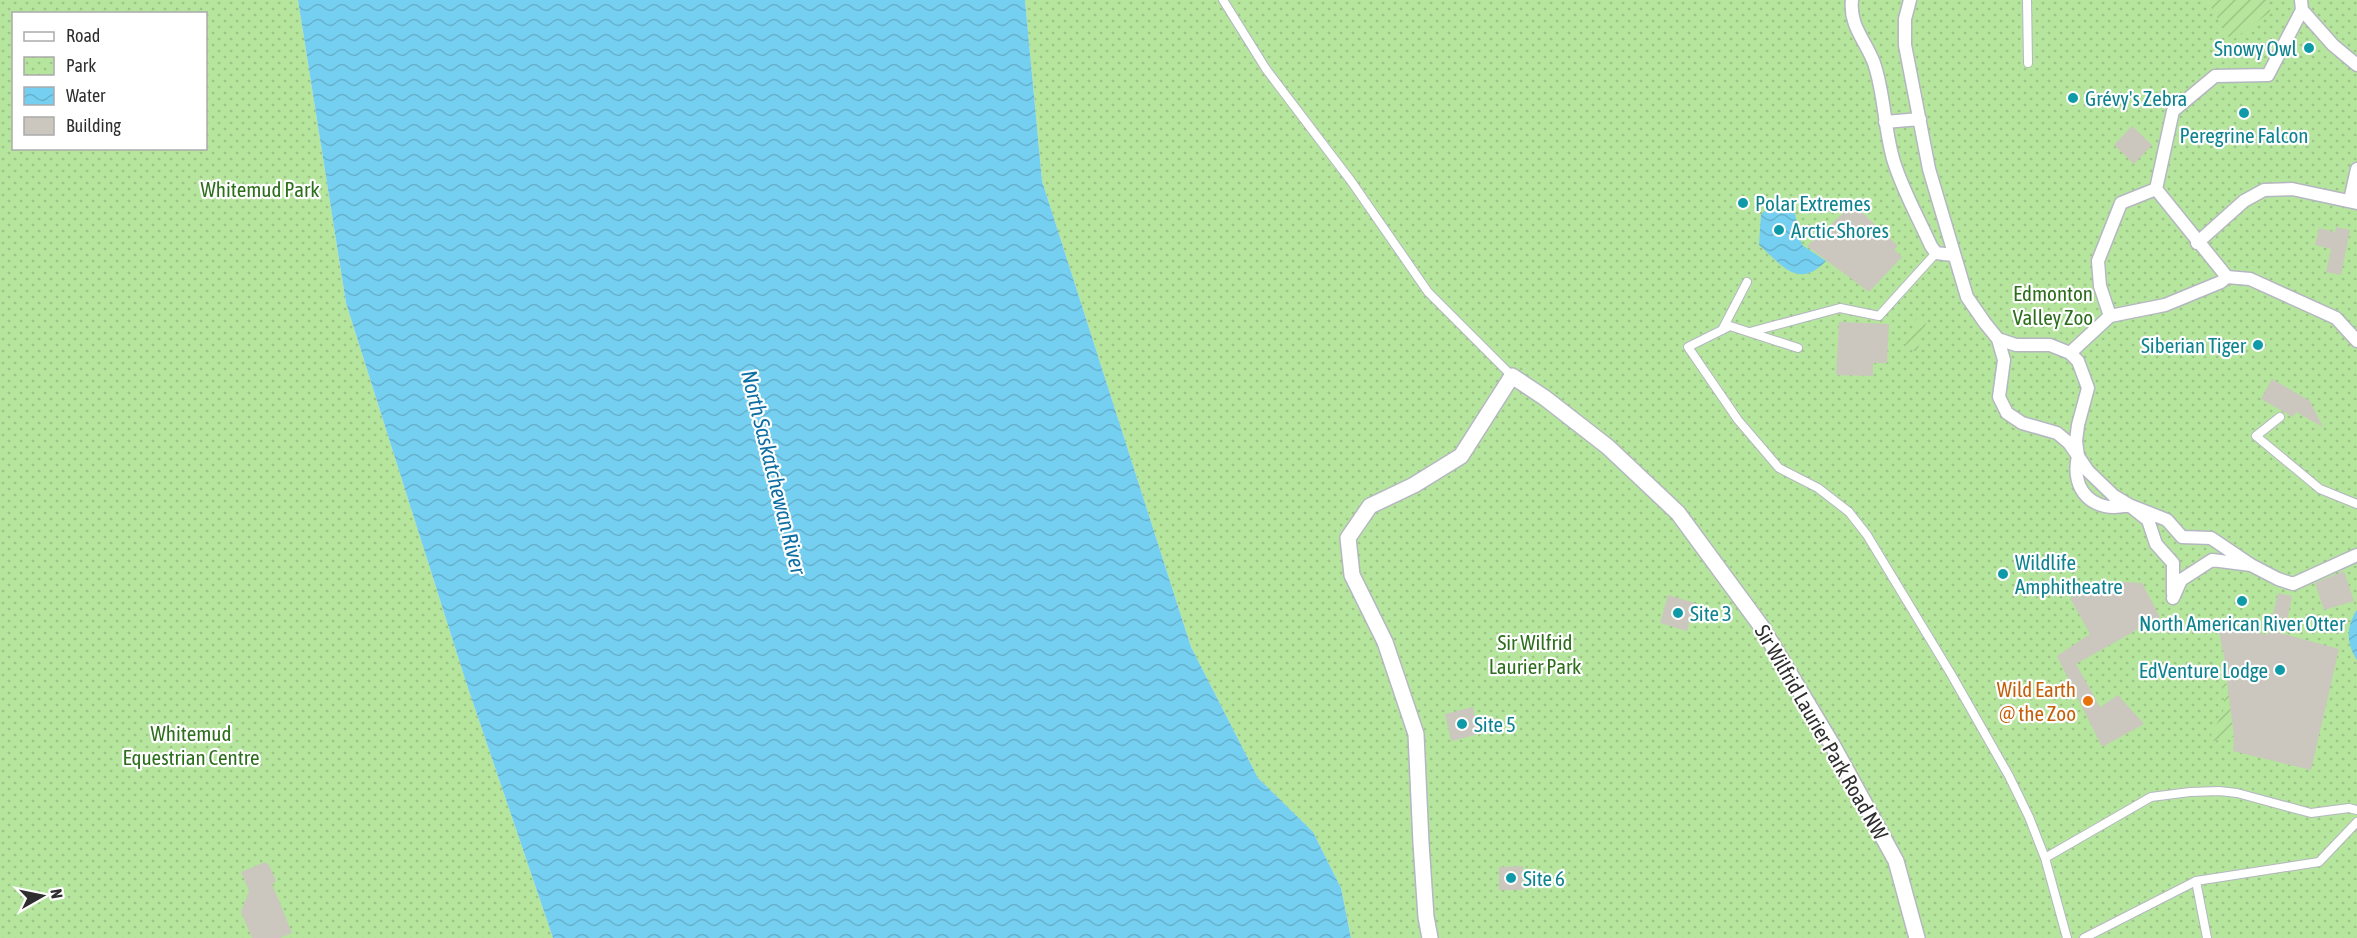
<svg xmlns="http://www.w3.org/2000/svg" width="2357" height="938" viewBox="0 0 2357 938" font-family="'Asap Condensed',sans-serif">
<defs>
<pattern id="park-dots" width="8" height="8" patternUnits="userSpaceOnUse" patternTransform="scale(1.5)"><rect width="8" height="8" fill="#b6e59e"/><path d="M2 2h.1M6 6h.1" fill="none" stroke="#9dc588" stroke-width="1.8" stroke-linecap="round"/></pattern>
<pattern id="garden-furrows" width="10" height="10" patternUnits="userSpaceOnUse" patternTransform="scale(1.5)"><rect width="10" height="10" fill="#b6e59e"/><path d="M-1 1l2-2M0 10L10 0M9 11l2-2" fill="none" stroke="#9dc588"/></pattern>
<pattern id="water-waves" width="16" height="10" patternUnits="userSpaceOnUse" patternTransform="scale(1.5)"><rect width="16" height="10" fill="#75cff0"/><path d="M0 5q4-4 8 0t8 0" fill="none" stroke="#66b2ce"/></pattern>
</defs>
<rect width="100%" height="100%" fill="#efe9e1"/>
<path fill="url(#park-dots)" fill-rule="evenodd" d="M 0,0 L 298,0 L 346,303 L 466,682 L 553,938 L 0,938 ZM 14,14 L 206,14 L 206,148 L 14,148 Z
M 1025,0 L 2357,0 L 2357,938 L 1351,938 L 1341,888 L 1313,832 L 1258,778 L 1191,647 L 1042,181 Z"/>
<path fill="url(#garden-furrows)" d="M 2207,0 L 2268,0 L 2270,12 L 2231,41 Z
M 1916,319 L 1926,323 L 1917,352 L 1904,348 Z
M 2221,682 L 2227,684 L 2234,737 L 2208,742 L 2225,707 Z"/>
<path fill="url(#water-waves)" d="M 298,0 L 1025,0 L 1042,181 L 1191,647 L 1258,778 L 1313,832 L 1341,888 L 1351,938 L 553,938 L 466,682 L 346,303 Z
M 1773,200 L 1792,201 L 1802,245 L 1826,261 C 1798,290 1782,265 1759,245 L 1761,215 Z
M 2357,610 L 2357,660 C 2346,644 2346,626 2357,610 Z"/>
<path fill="#cbc7bf" d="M 2132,126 L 2152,145 L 2134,164 L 2114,145 Z
M 1853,204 L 1898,246 L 1894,249 L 1902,257 L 1869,292 L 1807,246 Z
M 2336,227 L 2350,230 L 2341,275 L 2326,272 L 2331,249 L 2315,245 L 2319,228 L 2335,232 Z
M 1839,322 L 1889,324 L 1887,363 L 1873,363 L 1873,376 L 1836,375 Z
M 2272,379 L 2310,401 L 2323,427 L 2296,412 L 2293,417 L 2261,399 Z
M 2344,571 L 2354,601 L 2324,610 L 2315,583 Z
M 2123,582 L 2142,583 L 2160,617 L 2076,664 L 2100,707 L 2118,695 L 2144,724 L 2102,747 L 2057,656 L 2090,634 L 2070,598 L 2093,586 L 2098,595 Z
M 2278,593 L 2292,596 L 2287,621 L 2270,626 Z
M 1668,595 L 1695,603 L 1687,631 L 1660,623 Z
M 2217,623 L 2268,635 L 2269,630 L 2339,649 L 2311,770 L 2233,751 L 2234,737 L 2224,656 Z
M 1473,707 L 1479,734 L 1451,741 L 1445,714 Z
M 265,862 L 266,864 L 268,863 L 276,881 L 272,884 L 292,933 L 280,938 L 252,938 L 241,912 L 249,891 L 241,872 Z
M 1523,866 L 1523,890 L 1499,890 L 1499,867 Z"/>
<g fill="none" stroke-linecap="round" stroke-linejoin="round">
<g stroke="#b4b7c1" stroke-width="10">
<path id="service" d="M 1223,0 L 1266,69 L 1351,181 L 1428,292 L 1512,376
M 2027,0 L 2028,63
M 1722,330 L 1747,282
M 1750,332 L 1840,308 L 1879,316 L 1936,253
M 1798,348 L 1730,326 L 1688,347 L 1738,420 L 1779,468 L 1818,488 L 1849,512 L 1867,535 L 1951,674 L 2009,776 L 2029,817 L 2045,858
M 2280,417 L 2256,436 L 2320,489 L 2357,504
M 2196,881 L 2207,938
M 2067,938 L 2045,858 L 2151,797 L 2190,792 L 2219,791 L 2237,793 L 2311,813 L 2349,808 L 2357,810
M 2084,938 L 2196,881 L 2319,862 L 2357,822"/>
</g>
<g stroke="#b4b7c1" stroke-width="15">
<path id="pedestrian" d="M 1852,0 C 1849,26 1866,41 1874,63 C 1885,95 1884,130 1894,162 C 1903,191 1919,219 1931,246 L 1936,253 L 1953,255
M 1910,0 L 1905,19 L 1905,45 L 1929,169 L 1967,297 L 1985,323 L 1998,339 L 2016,345 L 2050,345 L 2070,353 L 2078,361 L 2088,388 L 2078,425 L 2076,441 L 2078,456 L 2088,471 L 2114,496 L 2129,505 L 2167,520 L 2182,537 L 2211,538 L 2251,565 L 2212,560 L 2181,580 L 2173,598
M 2301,0 L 2302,10 L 2333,45 L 2357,65
M 1885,122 L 1920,119
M 2156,189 L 2227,277
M 2350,200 L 2357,169
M 2197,243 L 2244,201 L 2264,190 L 2292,189 L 2357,203
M 2110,316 L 2165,305 L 2221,282 L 2227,277 L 2250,279 L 2336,318 L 2357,341
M 1998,339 L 2004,360 L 1999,397 L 2007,413 L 2022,423 L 2057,433 L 2069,443 L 2078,456 C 2070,491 2094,514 2129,505 L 2148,520 L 2156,544 L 2173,563 L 2173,594
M 2070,353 L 2110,316 L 2100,286 L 2098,261 L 2121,203 L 2156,189 L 2173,111 L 2215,76 L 2268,75 L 2302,10
M 2251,565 L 2278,579 L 2293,584 L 2357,555"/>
</g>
<g stroke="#b4b7c1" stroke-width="18">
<path id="minor" d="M 1430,938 L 1426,917 L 1421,843 L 1416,734 L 1385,642 L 1352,575 L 1348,538 L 1370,506 L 1414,485 L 1461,456 L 1512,376 L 1545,398 L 1608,447 L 1678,513 L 1761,626 L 1833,746 L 1896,861 L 1917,938"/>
</g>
<use href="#service" stroke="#fff" stroke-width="8"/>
<use href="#pedestrian" stroke="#fff" stroke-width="12"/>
<use href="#minor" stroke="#fff" stroke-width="15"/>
</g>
<g fill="#0f9aa8" stroke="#fff" stroke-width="2">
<circle cx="2309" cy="48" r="6"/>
<circle cx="2073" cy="98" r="6"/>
<circle cx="2244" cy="113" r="6"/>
<circle cx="1743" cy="203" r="6"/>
<circle cx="1779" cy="230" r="6"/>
<circle cx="2258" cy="345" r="6"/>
<circle cx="2003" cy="574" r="6"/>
<circle cx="2242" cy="601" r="6"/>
<circle cx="1678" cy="613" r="6"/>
<circle cx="2280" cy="670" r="6"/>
<circle cx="1462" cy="724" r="6"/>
<circle cx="1511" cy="878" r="6"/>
</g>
<circle fill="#e8710a" stroke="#fff" stroke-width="2" cx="2088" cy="701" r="6"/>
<g text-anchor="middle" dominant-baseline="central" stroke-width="4.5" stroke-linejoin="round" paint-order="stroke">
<g font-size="21" fill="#0d838f" stroke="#fff" text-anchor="start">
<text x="2297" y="48" text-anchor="end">Snowy Owl</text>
<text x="2085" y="98">Grévy's Zebra</text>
<text x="2244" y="135" text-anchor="middle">Peregrine Falcon</text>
<text x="1755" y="203">Polar Extremes</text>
<text x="1791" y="230">Arctic Shores</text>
<text x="2246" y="345" text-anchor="end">Siberian Tiger</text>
<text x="2015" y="562">Wildlife<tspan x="2015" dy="24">Amphitheatre</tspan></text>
<text x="1690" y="613">Site 3</text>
<text x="2242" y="623" text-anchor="middle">North American River Otter</text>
<text x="2268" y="670" text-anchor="end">EdVenture Lodge</text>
<text x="1474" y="724">Site 5</text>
<text x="1523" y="878">Site 6</text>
</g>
<g font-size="21" fill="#2c6e1b" stroke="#fff">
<text x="260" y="189">Whitemud Park</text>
<text x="2053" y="293">Edmonton<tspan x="2053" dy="24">Valley Zoo</tspan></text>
<text x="1535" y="642">Sir Wilfrid<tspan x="1535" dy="24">Laurier Park</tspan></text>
<text x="191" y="733">Whitemud<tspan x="191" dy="24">Equestrian Centre</tspan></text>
</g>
<g font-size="21" fill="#c56008" stroke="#fff" text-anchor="end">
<text x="2076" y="689">Wild Earth<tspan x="2076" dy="24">@ the Zoo</tspan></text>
</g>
<g font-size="21" fill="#2e2e2e" stroke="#fff">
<text transform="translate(1822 732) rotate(60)">Sir Wilfrid Laurier Park Road NW</text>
</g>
<g font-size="22" font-style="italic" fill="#0d6fa3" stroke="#fff">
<text transform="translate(774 472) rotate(76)">North Saskatchewan River</text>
</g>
</g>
<rect x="12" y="12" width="195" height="138" fill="#ffffff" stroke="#ababab" stroke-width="1.5"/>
<rect x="24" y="32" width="30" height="9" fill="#ffffff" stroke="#ababab" stroke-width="1.5"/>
<text x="66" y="42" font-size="18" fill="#2e2e2e">Road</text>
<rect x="24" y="57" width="30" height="18" fill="url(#park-dots)" stroke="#ababab" stroke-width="1.5"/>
<text x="66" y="72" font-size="18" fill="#2e2e2e">Park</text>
<rect x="24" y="87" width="30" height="18" fill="url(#water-waves)" stroke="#ababab" stroke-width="1.5"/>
<text x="66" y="102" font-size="18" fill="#2e2e2e">Water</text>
<rect x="24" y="117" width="30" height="18" fill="#cbc7bf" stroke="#ababab" stroke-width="1.5"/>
<text x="66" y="132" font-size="18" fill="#2e2e2e">Building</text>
<g transform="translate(42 896) rotate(81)" stroke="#ffffff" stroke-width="4.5" paint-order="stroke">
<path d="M0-4.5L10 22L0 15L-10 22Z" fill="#2e2e2e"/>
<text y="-9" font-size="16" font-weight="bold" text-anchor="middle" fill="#2e2e2e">N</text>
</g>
</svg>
